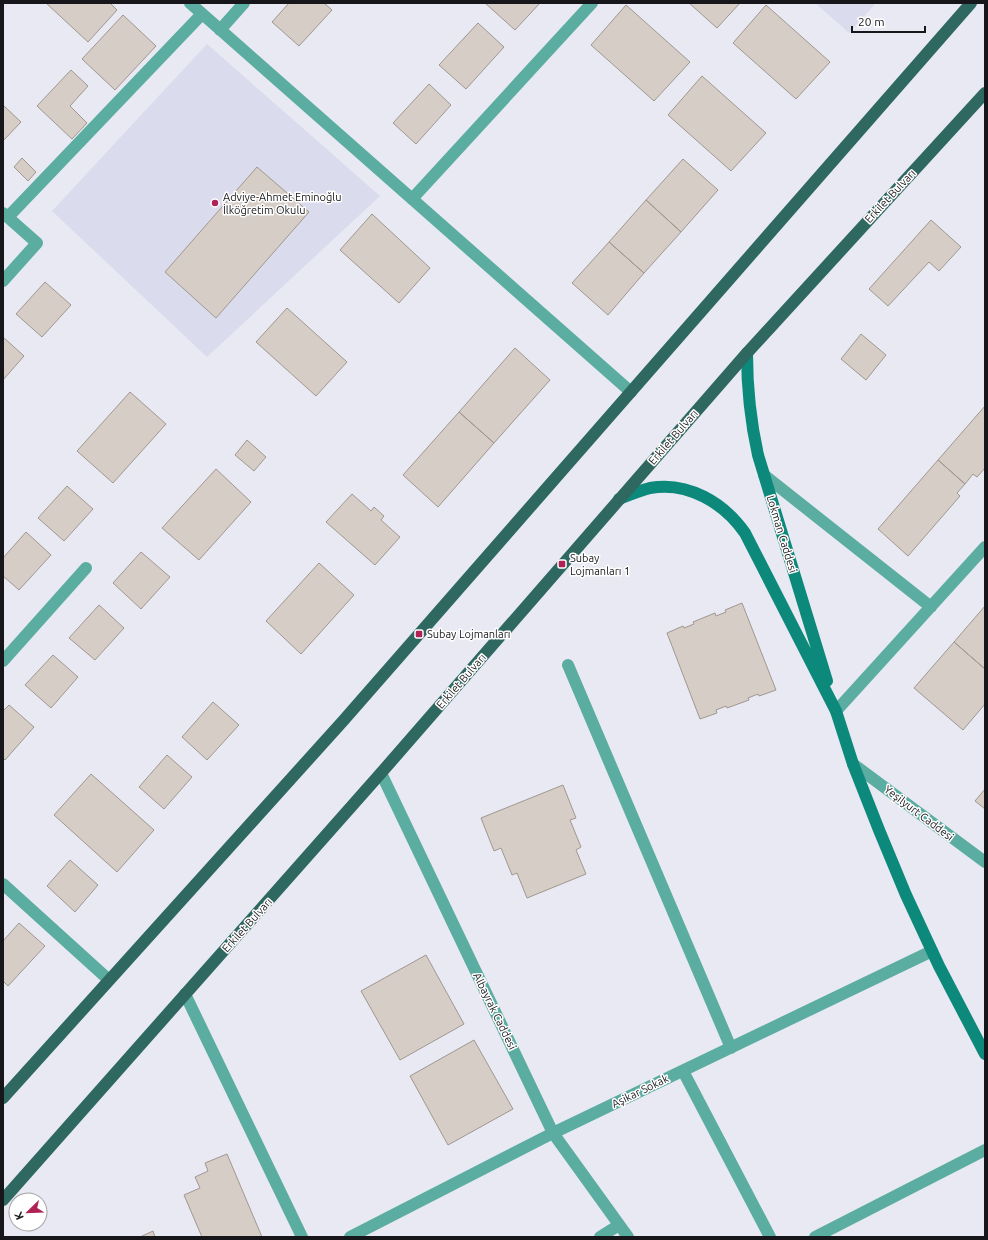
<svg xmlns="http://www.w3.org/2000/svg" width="988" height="1240" viewBox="0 0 988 1240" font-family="Ubuntu,sans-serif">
<rect width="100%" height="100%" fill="#e8e9f3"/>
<path fill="#dadced" d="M 815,3 L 876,3 L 849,33 Z
M 207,44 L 380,196 L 207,357 L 52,211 Z"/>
<path fill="#d6cdc6" stroke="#9f9790" d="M 46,3 L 110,3 L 117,10 L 88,42 Z
M 289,3 L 324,3 L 332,10 L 299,46 L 272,22 Z
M 485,3 L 540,3 L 515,30 Z
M 689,3 L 740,3 L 717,28 Z
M 626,5 L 690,62 L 654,101 L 591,45 Z
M 766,5 L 830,62 L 796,99 L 733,43 Z
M 123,15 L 156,46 L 115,90 L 82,59 Z
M 478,23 L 504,47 L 466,89 L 439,65 Z
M 71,70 L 88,86 L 70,106 L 87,123 L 72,139 L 37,106 Z
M 702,76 L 766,133 L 731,171 L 668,115 Z
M 429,84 L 451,105 L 416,144 L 393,123 Z
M 3,105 L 21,122 L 3,141 Z
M 22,158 L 36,172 L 28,181 L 14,167 Z
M 683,159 L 718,190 L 681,232 L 646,200 Z
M 257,167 L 309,212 L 216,318 L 165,272 Z
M 646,200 L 681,232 L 644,273 L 609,242 Z
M 372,214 L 430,268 L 399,303 L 340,250 Z
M 931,220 L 961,247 L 939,271 L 929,262 L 888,306 L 869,289 Z
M 609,242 L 644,273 L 608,315 L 572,283 Z
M 45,282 L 71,305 L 42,337 L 16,314 Z
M 287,308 L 347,362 L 316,396 L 256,342 Z
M 861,334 L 886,355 L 866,380 L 841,359 Z
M 3,337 L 24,356 L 3,380 Z
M 515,348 L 550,380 L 494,443 L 459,412 Z
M 130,392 L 166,424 L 113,483 L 77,451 Z
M 985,406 L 985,468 L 977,477 L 973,474 L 965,484 L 938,460 Z
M 459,412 L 494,443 L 438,507 L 403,475 Z
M 247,440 L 266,457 L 254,471 L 235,455 Z
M 938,460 L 965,484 L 957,493 L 960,496 L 908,556 L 878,529 Z
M 216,469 L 251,502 L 199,560 L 162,528 Z
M 67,486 L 93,509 L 64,541 L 38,518 Z
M 352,494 L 371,511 L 374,507 L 384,516 L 381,520 L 400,537 L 375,565 L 326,522 Z
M 26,532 L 51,555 L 19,590 L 3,576 L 3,558 Z
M 141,552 L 170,577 L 141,609 L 113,583 Z
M 319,563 L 354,595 L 301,654 L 266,621 Z
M 742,603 L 776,690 L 759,696 L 758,694 L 748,698 L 749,700 L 727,708 L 726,706 L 716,710 L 717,713 L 700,719 L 667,633 L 683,626 L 684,628 L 694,624 L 693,622 L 715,613 L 716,616 L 726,612 L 725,610 Z
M 99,605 L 124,628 L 95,660 L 69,638 Z
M 985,606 L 985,669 L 954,642 Z
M 954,642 L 985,669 L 985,704 L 963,730 L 914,688 Z
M 53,655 L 78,677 L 51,708 L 25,685 Z
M 213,702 L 239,725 L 207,760 L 182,737 Z
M 9,705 L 34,727 L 5,760 L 3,758 L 3,711 Z
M 167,755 L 192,777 L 164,809 L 139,787 Z
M 91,774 L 154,830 L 117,872 L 54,815 Z
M 563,785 L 576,818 L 570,820 L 581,847 L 576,850 L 586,874 L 527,898 L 517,873 L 512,875 L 501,848 L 494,851 L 481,818 Z
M 985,789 L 985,809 L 975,801 Z
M 70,860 L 98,885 L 75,912 L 47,886 Z
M 19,923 L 45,946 L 8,986 L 3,981 L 3,941 Z
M 426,955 L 464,1024 L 400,1060 L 361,991 Z
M 474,1040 L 513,1109 L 448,1145 L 410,1076 Z
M 227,1154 L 262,1237 L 202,1237 L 184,1195 L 200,1188 L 195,1177 L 208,1171 L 205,1163 Z
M 153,1231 L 155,1237 L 140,1237 Z"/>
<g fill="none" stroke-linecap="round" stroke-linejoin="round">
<path stroke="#5cada1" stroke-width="12" d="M 190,3 L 631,392
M 220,30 L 244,3
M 412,199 L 592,3
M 3,213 L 37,243 L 3,281
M 8,217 L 202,14
M 764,475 L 931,607
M 3,661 L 86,568
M 568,665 L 731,1048
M 836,711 L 985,547
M 853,764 L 985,862
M 381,773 L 553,1133 L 628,1237
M 3,884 L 109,980
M 185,994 L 302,1237
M 683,1071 L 770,1237
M 350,1237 L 553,1133 L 932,951
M 600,1237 L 619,1225
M 815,1237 L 985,1150"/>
<path stroke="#0d897c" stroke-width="12" d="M 747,353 C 747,390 750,419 758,455 L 827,681
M 619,499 C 629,495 639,491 650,488 C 688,481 724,503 745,533 L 836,711 L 853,764 L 879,830 L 906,895 L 939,966 L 985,1054"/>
<path stroke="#2e6860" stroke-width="12" d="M 3,1098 L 343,721 L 971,3
M 3,1200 L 381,773 L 747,353 L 985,93"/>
</g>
<g fill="#b02155" stroke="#fff" stroke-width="1.5">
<circle cx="215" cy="203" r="4"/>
<rect x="558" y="560" width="8" height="8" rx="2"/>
<rect x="415" y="630" width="8" height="8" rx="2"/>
</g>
<g text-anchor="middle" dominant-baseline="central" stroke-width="3" stroke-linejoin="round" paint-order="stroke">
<g font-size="11" fill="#17171b" stroke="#fff">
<text transform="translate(890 196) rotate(-47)">Erkilet Bulvarı</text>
<text transform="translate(673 437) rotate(-49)">Erkilet Bulvarı</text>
<text transform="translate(782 534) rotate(73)">Lokman Caddesi</text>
<text transform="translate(461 681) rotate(-49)">Erkilet Bulvarı</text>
<text transform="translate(919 813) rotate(37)">Yeşilyurt Caddesi</text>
<text transform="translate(247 925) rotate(-48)">Erkilet Bulvarı</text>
<text transform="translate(495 1011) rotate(64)">Albayrak Caddesi</text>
<text transform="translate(640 1091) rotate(-26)">Aşikar Sokak</text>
</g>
<g font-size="11" fill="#17171b" stroke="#fff" text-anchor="start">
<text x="223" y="197">Adviye-Ahmet Eminoğlu<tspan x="223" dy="13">İlköğretim Okulu</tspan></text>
<text x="570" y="558">Subay<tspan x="570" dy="13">Lojmanları 1</tspan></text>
<text x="427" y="634">Subay Lojmanları</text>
</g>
</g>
<rect width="988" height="1240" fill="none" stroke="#17171b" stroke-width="8"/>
<g transform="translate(28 1212) rotate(247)"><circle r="19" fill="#ffffff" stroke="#a2a2a4"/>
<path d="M0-3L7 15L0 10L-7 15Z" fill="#b02155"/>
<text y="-6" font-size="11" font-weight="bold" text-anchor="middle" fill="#17171b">K</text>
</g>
<path d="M852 26v6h73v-6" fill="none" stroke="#17171b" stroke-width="2"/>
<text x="858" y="26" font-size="12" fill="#17171b" stroke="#ffffff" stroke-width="3" paint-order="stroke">20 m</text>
</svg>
